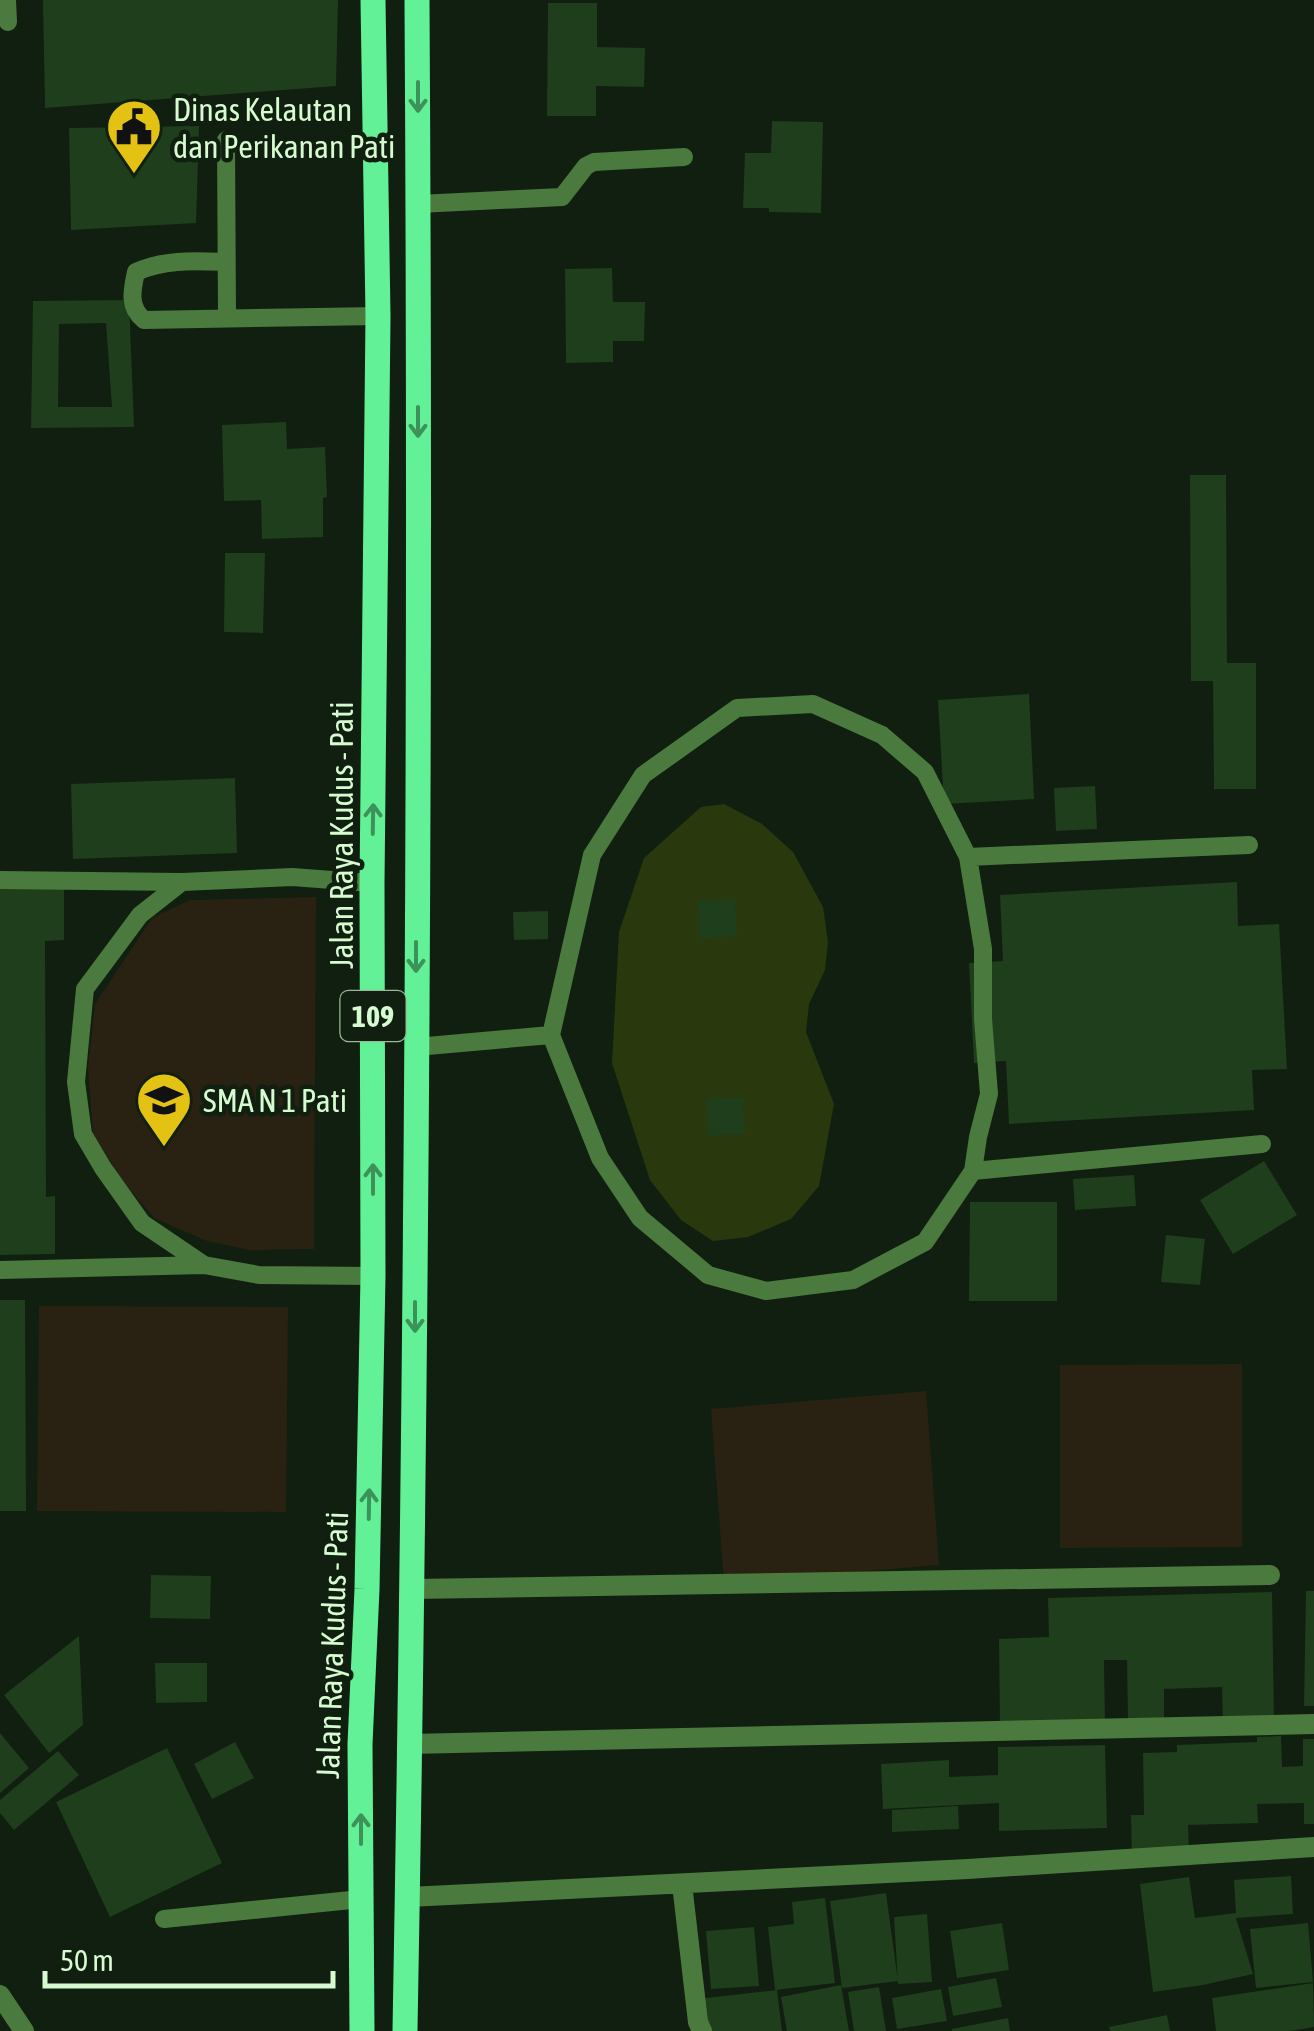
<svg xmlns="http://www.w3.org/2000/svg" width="1314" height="2031" viewBox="0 0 1314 2031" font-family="'Asap Condensed',sans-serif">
<rect width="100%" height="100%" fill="#101f0f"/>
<path fill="#292212" d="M 316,897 L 314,1249 L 249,1250 L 207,1241 L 154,1218 L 121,1179 L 93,1133 L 88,1067 L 95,1004 L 152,918 L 190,900 Z
M 39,1306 L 288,1307 L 286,1512 L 37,1511 Z
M 1242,1364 L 1242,1547 L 1060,1548 L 1060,1365 Z
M 926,1391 L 939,1565 L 724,1583 L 711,1409 Z"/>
<path fill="#29390d" d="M 724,804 L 762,824 L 793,852 L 823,907 L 828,942 L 825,970 L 809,1004 L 806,1032 L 834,1104 L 819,1186 L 791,1219 L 748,1237 L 713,1241 L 681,1220 L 650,1180 L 612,1063 L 619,932 L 644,858 L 701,807 Z"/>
<path fill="#1e3e1c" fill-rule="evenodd" d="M 43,0 L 338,0 L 336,86 L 45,108 Z
M 548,3 L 597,3 L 597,47 L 645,48 L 644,87 L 596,86 L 596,116 L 547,116 Z
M 772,121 L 823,122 L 821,213 L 769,212 L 769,208 L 743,208 L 745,153 L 771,153 Z
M 199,126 L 196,223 L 71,230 L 69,128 Z
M 612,268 L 613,302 L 645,302 L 644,341 L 613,341 L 613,362 L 566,363 L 565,269 Z
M 129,300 L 134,427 L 31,428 L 33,301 ZM 106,323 L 112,407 L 58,407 L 59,324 Z
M 286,422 L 287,449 L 325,447 L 327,497 L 323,498 L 323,537 L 262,539 L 261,500 L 224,501 L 222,425 Z
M 1190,475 L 1226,475 L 1227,663 L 1256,663 L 1256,789 L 1214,789 L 1213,681 L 1191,681 Z
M 225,553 L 265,553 L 263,633 L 224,632 Z
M 1029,694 L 1034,799 L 944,804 L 938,700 Z
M 235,778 L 237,853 L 73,859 L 71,784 Z
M 1095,786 L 1097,829 L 1056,831 L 1054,788 Z
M 0,881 L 64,881 L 64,940 L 45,941 L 46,1197 L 55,1196 L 55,1254 L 0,1255 Z
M 1237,882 L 1238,926 L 1279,924 L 1287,1069 L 1252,1070 L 1254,1110 L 1009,1124 L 1006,1061 L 974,1063 L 969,963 L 1003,961 L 1000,895 Z
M 735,899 L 737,936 L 700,939 L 698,901 Z
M 548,911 L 548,939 L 514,940 L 513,912 Z
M 743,1097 L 745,1134 L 708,1136 L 706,1099 Z
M 1264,1161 L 1297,1215 L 1233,1254 L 1200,1200 Z
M 1134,1175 L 1136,1206 L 1075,1210 L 1073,1179 Z
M 970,1202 L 1057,1202 L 1057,1301 L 969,1301 Z
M 1166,1235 L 1205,1239 L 1200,1285 L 1161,1282 Z
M 0,1300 L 25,1300 L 26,1511 L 0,1511 Z
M 151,1575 L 211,1576 L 210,1619 L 150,1618 Z
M 1306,1591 L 1314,1591 L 1314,1706 L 1304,1706 Z
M 1272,1592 L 1274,1720 L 1223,1722 L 1222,1687 L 1164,1689 L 1164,1723 L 1128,1724 L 1127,1660 L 1104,1660 L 1105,1725 L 1000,1728 L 999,1639 L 1049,1637 L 1048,1598 Z
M 79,1636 L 83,1725 L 49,1753 L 4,1695 Z
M 155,1663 L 207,1663 L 207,1702 L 156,1703 Z
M 0,1733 L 29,1768 L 0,1793 Z
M 1281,1736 L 1282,1767 L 1303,1766 L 1303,1739 L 1314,1739 L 1314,1824 L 1304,1824 L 1304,1803 L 1257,1804 L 1258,1823 L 1188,1825 L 1189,1854 L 1132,1856 L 1131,1815 L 1144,1815 L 1143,1753 L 1177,1752 L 1177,1745 L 1257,1742 L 1257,1737 Z
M 235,1742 L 254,1778 L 212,1799 L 194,1764 Z
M 1105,1745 L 1107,1828 L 999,1831 L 999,1803 L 883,1809 L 881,1764 L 949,1760 L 949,1777 L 998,1775 L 998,1747 Z
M 167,1748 L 222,1863 L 110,1917 L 56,1802 Z
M 58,1751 L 79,1775 L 14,1830 L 0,1813 L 0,1800 Z
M 958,1806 L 959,1829 L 892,1832 L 892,1810 Z
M 1291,1876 L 1293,1914 L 1236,1918 L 1253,1974 L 1203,1985 L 1153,1992 L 1140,1884 L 1189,1877 L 1195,1918 L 1236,1913 L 1234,1880 Z
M 886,1893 L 898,1981 L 842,1988 L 830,1901 Z
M 825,1898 L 835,1983 L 775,1990 L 768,1927 L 794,1924 L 792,1902 Z
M 927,1914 L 932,1982 L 898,1984 L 894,1917 Z
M 1002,1923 L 1009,1970 L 957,1978 L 950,1931 Z
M 1308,1923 L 1313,1982 L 1256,1988 L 1250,1929 Z
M 754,1927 L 759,1986 L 711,1989 L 706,1931 Z
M 996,1978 L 1002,2007 L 953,2016 L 948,1987 Z
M 1313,1983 L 1314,2027 L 1290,2031 L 1216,2031 L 1212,1998 Z
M 841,1985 L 849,2031 L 787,2031 L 781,1997 Z
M 879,1987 L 886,2031 L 854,2031 L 848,1992 Z
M 941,1989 L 947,2021 L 897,2029 L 892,1998 Z
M 777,1990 L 782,2031 L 703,2031 L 697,1999 Z
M 1167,2015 L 1170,2031 L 1110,2031 L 1109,2027 Z
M 1008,2018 L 1010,2031 L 952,2031 L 952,2029 Z"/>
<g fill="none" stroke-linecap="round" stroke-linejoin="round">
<path stroke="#4b7a3e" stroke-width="18" d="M 7,0 L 8,22
M 226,140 L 227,317
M 418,204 L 562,197 L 586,166 L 594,162 L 684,157
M 226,262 C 195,261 165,259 136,272 C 132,290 128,307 144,320 L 378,316
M 813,704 L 882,735 L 925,772 L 968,857 L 983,949 L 983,1019 L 989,1094 L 978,1137 L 973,1171 L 925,1242 L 853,1280 L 766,1291 L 708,1275 L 640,1218 L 600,1158 L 551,1035 L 592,855 L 643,775 L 737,708 Z
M 968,857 L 1249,845
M 0,880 L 182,882
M 372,883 L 292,877 L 182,882 L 140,915 L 85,989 L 76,1082 L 83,1134 L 103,1168 L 142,1223 L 204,1265 L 259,1275 L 373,1276
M 416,1047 L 551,1035
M 973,1171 L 1262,1144
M 0,1270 L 204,1265
M 164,1919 L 361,1899"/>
<path stroke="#4b7a3e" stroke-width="20" d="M 413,1589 L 1270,1575
M 410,1744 L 1314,1724
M 682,1884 L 698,2022 L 702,2031
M 408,1897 L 968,1869 L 1314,1847
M 0,1995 L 24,2031"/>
<path stroke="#62f196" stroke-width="25" d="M 362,2031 L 360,1744 L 367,1589 L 373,1276 L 372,883 L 378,316 L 373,0
M 405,2031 C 417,1354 421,677 417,0"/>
</g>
<defs><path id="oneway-shaft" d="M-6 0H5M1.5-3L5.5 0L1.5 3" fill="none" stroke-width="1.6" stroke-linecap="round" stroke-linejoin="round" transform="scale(2.5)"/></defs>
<g stroke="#3d9259">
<use href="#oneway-shaft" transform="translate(418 97) rotate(90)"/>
<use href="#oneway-shaft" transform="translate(418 422) rotate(90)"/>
<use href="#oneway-shaft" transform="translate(373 819) rotate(-89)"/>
<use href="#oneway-shaft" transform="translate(416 957) rotate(90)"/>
<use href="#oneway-shaft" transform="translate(373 1179) rotate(-90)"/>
<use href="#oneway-shaft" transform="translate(415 1317) rotate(90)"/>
<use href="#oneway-shaft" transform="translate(369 1504) rotate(-89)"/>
<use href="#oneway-shaft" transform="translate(361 1829) rotate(-90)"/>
</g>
<defs>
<g id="civic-pin" transform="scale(2.875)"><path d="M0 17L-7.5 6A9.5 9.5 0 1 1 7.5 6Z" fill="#e3c214" stroke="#101f0f"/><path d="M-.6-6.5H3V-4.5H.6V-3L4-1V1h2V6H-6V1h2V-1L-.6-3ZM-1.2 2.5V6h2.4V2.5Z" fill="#111"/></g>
<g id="school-pin" transform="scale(2.875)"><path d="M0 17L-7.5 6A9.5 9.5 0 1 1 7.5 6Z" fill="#e3c214" stroke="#101f0f"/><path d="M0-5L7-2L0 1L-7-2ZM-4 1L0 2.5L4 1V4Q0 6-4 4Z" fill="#111"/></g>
</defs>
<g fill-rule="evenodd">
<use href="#civic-pin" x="134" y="127"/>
<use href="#school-pin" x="164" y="1100"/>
</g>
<g text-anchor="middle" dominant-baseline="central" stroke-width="9" stroke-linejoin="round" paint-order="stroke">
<rect fill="#101f0f" stroke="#9bb997" stroke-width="2.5" x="340.5" y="991" width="65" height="50" rx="8"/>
<g font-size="30" font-weight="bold" fill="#d7fbd1">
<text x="373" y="1016">109</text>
</g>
<g font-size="32" fill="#d7fbd1" stroke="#101f0f" text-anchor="start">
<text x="173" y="109">Dinas Kelautan<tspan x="173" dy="37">dan Perikanan Pati</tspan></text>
<text x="203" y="1100">SMA N 1 Pati</text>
</g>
<g font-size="32" fill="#d7fbd1" stroke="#101f0f">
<text transform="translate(341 835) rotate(-90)">Jalan Raya Kudus - Pati</text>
<text transform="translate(332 1645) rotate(-88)">Jalan Raya Kudus - Pati</text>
</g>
</g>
<path d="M45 1971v15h288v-15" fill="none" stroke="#d7fbd1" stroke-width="5"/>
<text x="60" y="1971" font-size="30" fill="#d7fbd1" stroke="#101f0f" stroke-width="8" paint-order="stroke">50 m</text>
</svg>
